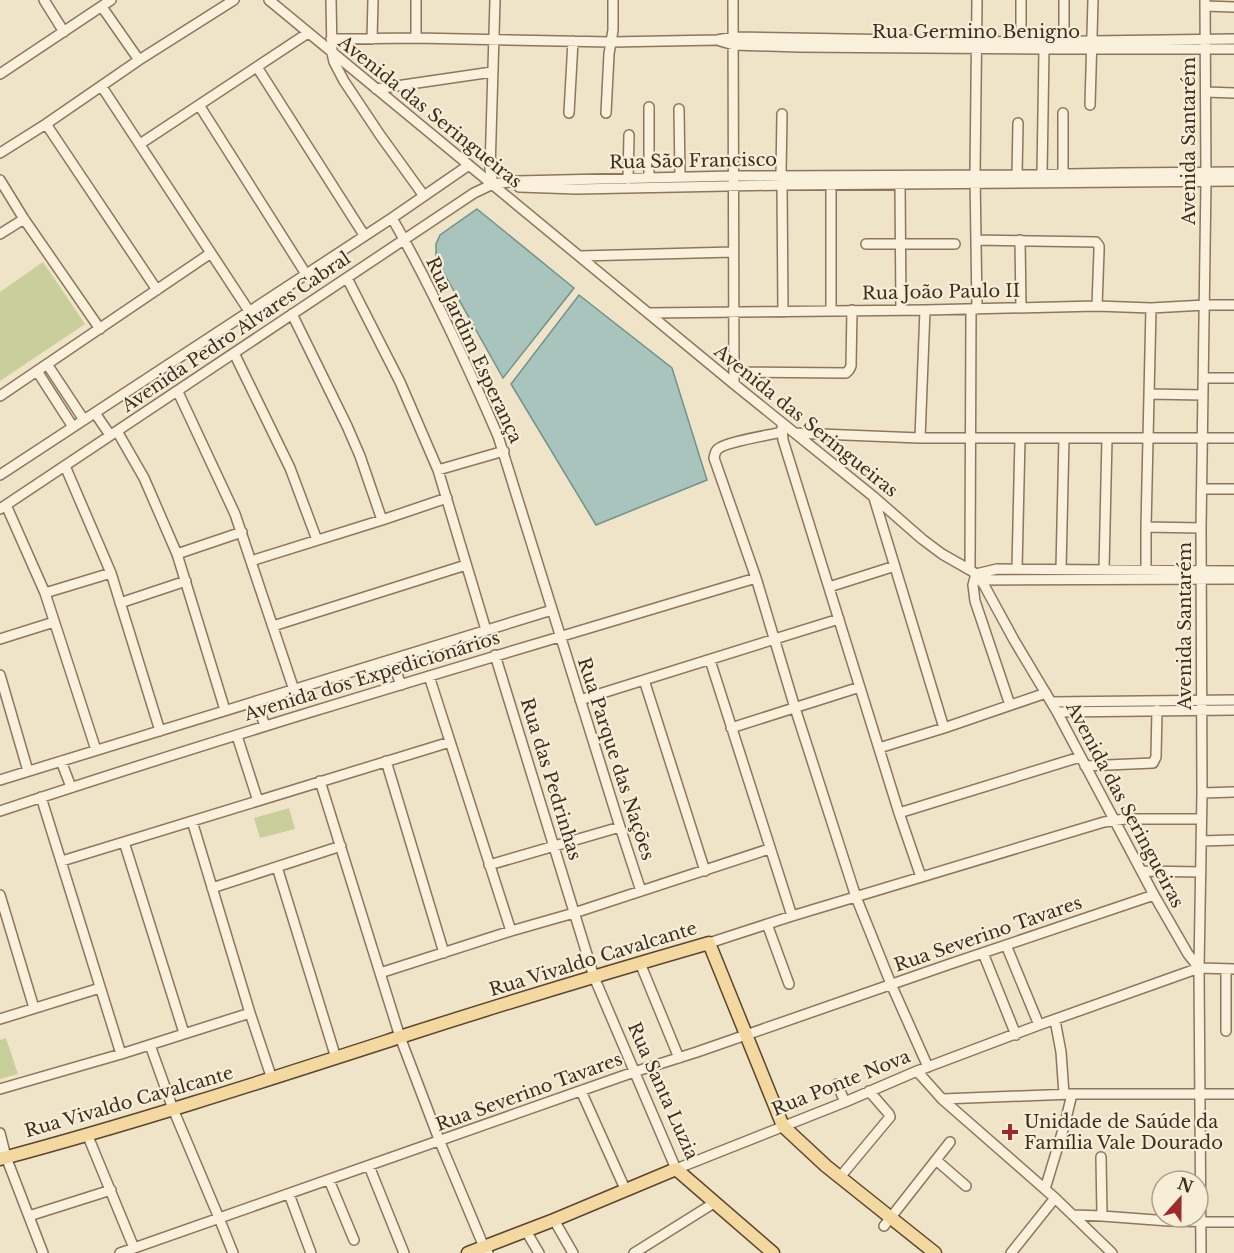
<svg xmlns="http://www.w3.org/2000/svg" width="1234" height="1253" viewBox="0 0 1234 1253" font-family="'Libre Baskerville',serif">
<rect width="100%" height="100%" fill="#f0e4c8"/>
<path fill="#c9cf9b" d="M 43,262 L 85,324 L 0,381 L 0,292 Z
M 289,808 L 295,829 L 260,838 L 254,818 Z
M 6,1038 L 18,1074 L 0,1079 L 0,1040 Z"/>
<path fill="#a9c4bc" stroke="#6f938a" stroke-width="1.5" d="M 477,209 L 574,288 L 503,378 L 436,259 L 436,244 L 440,235 Z
M 579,295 L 672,368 L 707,480 L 596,525 L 511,384 Z"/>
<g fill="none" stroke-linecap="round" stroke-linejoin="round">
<g stroke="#8d765c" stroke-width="12">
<path id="minor" d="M 44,0 L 64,32
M 269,0 L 734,384 L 874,497 L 922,539 L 942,554 L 970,570 L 976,574 L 984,585 L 1014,640 L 1057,712 L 1154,895 L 1188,954 L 1199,968
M 331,0 L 332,53 L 334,62 L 344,81 L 380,135 L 424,196
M 416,0 L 416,38
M 733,0 L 734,384
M 1021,0 L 1021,42
M 1205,6 L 1234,7
M 102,7 L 139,60
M 331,39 L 416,38 L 611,42 L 717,40 L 734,37 L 1021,42 L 1234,39
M 372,39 L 373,0
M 720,41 L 734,45 L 799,47 L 1044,49 L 1234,49
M 1064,41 L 1064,0
M 257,67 L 364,235
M 0,74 L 111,0
M 102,87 L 249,311
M 376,89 L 492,72
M 1206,92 L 1234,93
M 199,105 L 306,274
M 1090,105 L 1093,0
M 649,107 L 649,178
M 679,109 L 680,177
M 569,113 L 573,41
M 606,113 L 609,54 L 613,30 L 613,0
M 46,124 L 157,290
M 140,144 L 308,33
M 0,153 L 46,124 L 139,60 L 234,0
M 1063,174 L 1063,113
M 781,175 L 782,114
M 1017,175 L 1018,123
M 1042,175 L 1044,49
M 628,179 L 629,135
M 0,180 L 24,219 L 100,329
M 493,184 L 490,170 L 495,0
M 900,184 L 901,310
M 782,185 L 783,312
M 519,187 L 577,189 L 782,185 L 1234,181
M 392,218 C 432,288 466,362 498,436 L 620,827 L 641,891
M 0,234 L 24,219
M 976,240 L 1096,242 L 1099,246 L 1099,251 L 1097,306
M 1020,240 L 1021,307
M 866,244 L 955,244
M 580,256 L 733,252
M 347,278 L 400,382 L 438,470 L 486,630
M 977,309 L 975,175 L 977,0
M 831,310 L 831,185
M 648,313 L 925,310 L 1097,306 L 1151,308 L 1205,305 L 1234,305
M 292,314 L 347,426 L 360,456 L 382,520
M 234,353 L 290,468 L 317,540
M 47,364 L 84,420
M 37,371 L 73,427
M 734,372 L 846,373 L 849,370 L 851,366 L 852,310
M 1204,378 L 1234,378
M 178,392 L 235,514 L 294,690
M 1149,394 L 1203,395
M 0,396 L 211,253
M 95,413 L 110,435
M 782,427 L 783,440 L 899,813 L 921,877
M 117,431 L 144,478 L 177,554 L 225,710
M 782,432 C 770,435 725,442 718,449 C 715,451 715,454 714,458 L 756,578 L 795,708 L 856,897 L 891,984 L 928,1067
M 795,433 L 920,438 L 1234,438
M 920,438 L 925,310
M 65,466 L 111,573 L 160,731
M 438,470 L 504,451
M 0,475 L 392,218 L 469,165
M 1203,489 L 1234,489
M 874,498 L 944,728
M 6,505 L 45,593 L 96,750
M 0,509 L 474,193 L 493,184 L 517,181 L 734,176 L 1017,175 L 1121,173 L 1234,172
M 1146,527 L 1201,528
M 177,554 L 242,532
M 251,561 L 382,520 L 447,498
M 1017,569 L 1020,438
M 1061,569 L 1064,438
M 1104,569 L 1107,438
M 1146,569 L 1146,527 L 1151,308
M 970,570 L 971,309
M 976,574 L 997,569 L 1234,571
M 976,574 L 973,585 L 975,601 L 1010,705
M 976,580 L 1234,579
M 829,587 L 895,566
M 45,593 L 111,573
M 120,603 L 186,581
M 273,626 L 466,565
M 0,639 L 54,622
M 495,655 L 594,977 L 676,1169 L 845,1102 L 917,1071 L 1039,1025 L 1199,968 L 1234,969
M 392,660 L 401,685
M 710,660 L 792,916
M 0,675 L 28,771
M 429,676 L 511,931
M 644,680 L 705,871
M 580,700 L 839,619
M 256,701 L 265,726
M 1051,702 L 1234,700
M 1057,712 L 1234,710
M 731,728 L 860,687
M 237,736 L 258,801
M 879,748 L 944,728 L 1046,693
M 61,761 L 71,787
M 386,761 L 444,953
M 1085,766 L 1153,763 L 1156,757 L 1157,710
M 0,780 L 552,610
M 320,781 L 400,1037 L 440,1142 L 484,1247 L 488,1253
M 1202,793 L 1234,792
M 41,797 L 121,1054
M 0,811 C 250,728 503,654 756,578
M 899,813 L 1080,757
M 192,821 L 250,1013 L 272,1079
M 1201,841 L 1234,840
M 124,842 L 184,1033
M 62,861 L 450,742
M 489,865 L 620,827
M 277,867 L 336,1058
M 1142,871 L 1201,872
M 212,888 L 341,846
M 0,895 L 34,1008
M 767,924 L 789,984
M 709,943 L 792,916 L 1104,822 L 1125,819 L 1201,819
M 1006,945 L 1039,1025
M 983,953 L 1016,1035
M 640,963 L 679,1058
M 380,973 L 511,931 L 574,913 L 769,849
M 0,1019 L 100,988
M 1055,1020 L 1061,1052 L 1064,1094
M 1226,1031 L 1226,969
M 150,1045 L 173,1109 L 219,1218 L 233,1253
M 917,1071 L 942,1099 L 1055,1198 L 1112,1253
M 837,1084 L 845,1102
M 0,1089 L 121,1054 L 250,1013
M 581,1091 L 626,1191
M 942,1099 L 1072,1094 L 1234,1094
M 0,1133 L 6,1157 L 43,1253
M 87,1134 L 134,1248
M 1101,1157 L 1102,1216
M 936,1160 L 966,1186
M 369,1166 L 404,1253
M 840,1177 L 890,1117 L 889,1114 L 869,1091
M 329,1180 L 354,1240
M 1045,1189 L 1065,1123 L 1072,1094
M 289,1194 L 311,1253
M 1074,1215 L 1102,1216 L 1169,1221 L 1234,1222
M 29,1216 L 111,1190
M 554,1220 L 573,1253
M 884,1226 L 950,1142
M 526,1231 L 539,1253
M 120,1253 L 634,1072 L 697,1052 L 947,965 L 1154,895
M 634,1253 L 714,1203
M 1011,1253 L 1055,1198
M 1201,1253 L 1199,968 L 1202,793 L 1201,528 L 1206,181 L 1205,0"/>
</g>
<g stroke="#5b4430" stroke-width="15">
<path id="major" d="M 0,1159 C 135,1123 267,1080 400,1037 C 502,1004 605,973 709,943 L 783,1126 L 826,1166 L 935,1253
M 468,1253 L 554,1220 L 676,1169 L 773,1253"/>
</g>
<use href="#minor" stroke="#faf1dc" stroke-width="9"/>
<use href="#major" stroke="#f3d9a0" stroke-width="12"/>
</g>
<path fill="#9e2a2b" stroke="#f7eed8" stroke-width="2" d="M1007 1123h6v6h6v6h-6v6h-6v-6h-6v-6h6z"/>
<g text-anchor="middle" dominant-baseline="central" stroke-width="4.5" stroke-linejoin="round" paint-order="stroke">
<g font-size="18" fill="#3d2e20" stroke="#f7eed8">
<text x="976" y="32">Rua Germino Benigno</text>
<text transform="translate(430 112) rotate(39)">Avenida das Seringueiras</text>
<text transform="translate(1189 141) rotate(-90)">Avenida Santarém</text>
<text transform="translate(693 161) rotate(-1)">Rua São Francisco</text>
<text transform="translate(941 292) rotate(-1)">Rua João Paulo II</text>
<text transform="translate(236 332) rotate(-34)">Avenida Pedro Alvares Cabral</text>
<text transform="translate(474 350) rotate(65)">Rua Jardim Esperança</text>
<text transform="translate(806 421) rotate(39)">Avenida das Seringueiras</text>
<text transform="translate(1185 626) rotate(-90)">Avenida Santarém</text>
<text transform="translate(372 676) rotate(-17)">Avenida dos Expedicionários</text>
<text transform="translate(616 759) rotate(72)">Rua Parque das Nações</text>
<text transform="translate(551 779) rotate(73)">Rua das Pedrinhas</text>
<text transform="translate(1125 805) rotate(62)">Avenida das Seringueiras</text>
<text transform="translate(988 934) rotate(-19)">Rua Severino Tavares</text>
<text transform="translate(593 959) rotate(-17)">Rua Vivaldo Cavalcante</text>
<text transform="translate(841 1083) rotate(-22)">Rua Ponte Nova</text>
<text transform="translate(663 1091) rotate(66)">Rua Santa Luzia</text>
<text transform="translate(529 1092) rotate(-20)">Rua Severino Tavares</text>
<text transform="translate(129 1102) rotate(-16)">Rua Vivaldo Cavalcante</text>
</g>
<g font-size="18" fill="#3d2e20" stroke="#f7eed8" text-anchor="start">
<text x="1024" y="1122">Unidade de Saúde da<tspan x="1024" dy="21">Família Vale Dourado</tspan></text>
</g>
</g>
<g transform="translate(1180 1199) rotate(21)"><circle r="28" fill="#f7eed8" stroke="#ada18e" stroke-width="1.5"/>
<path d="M0-4.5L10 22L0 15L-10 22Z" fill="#9e2a2b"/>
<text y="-9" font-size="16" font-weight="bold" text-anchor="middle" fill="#3d2e20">N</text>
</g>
</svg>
